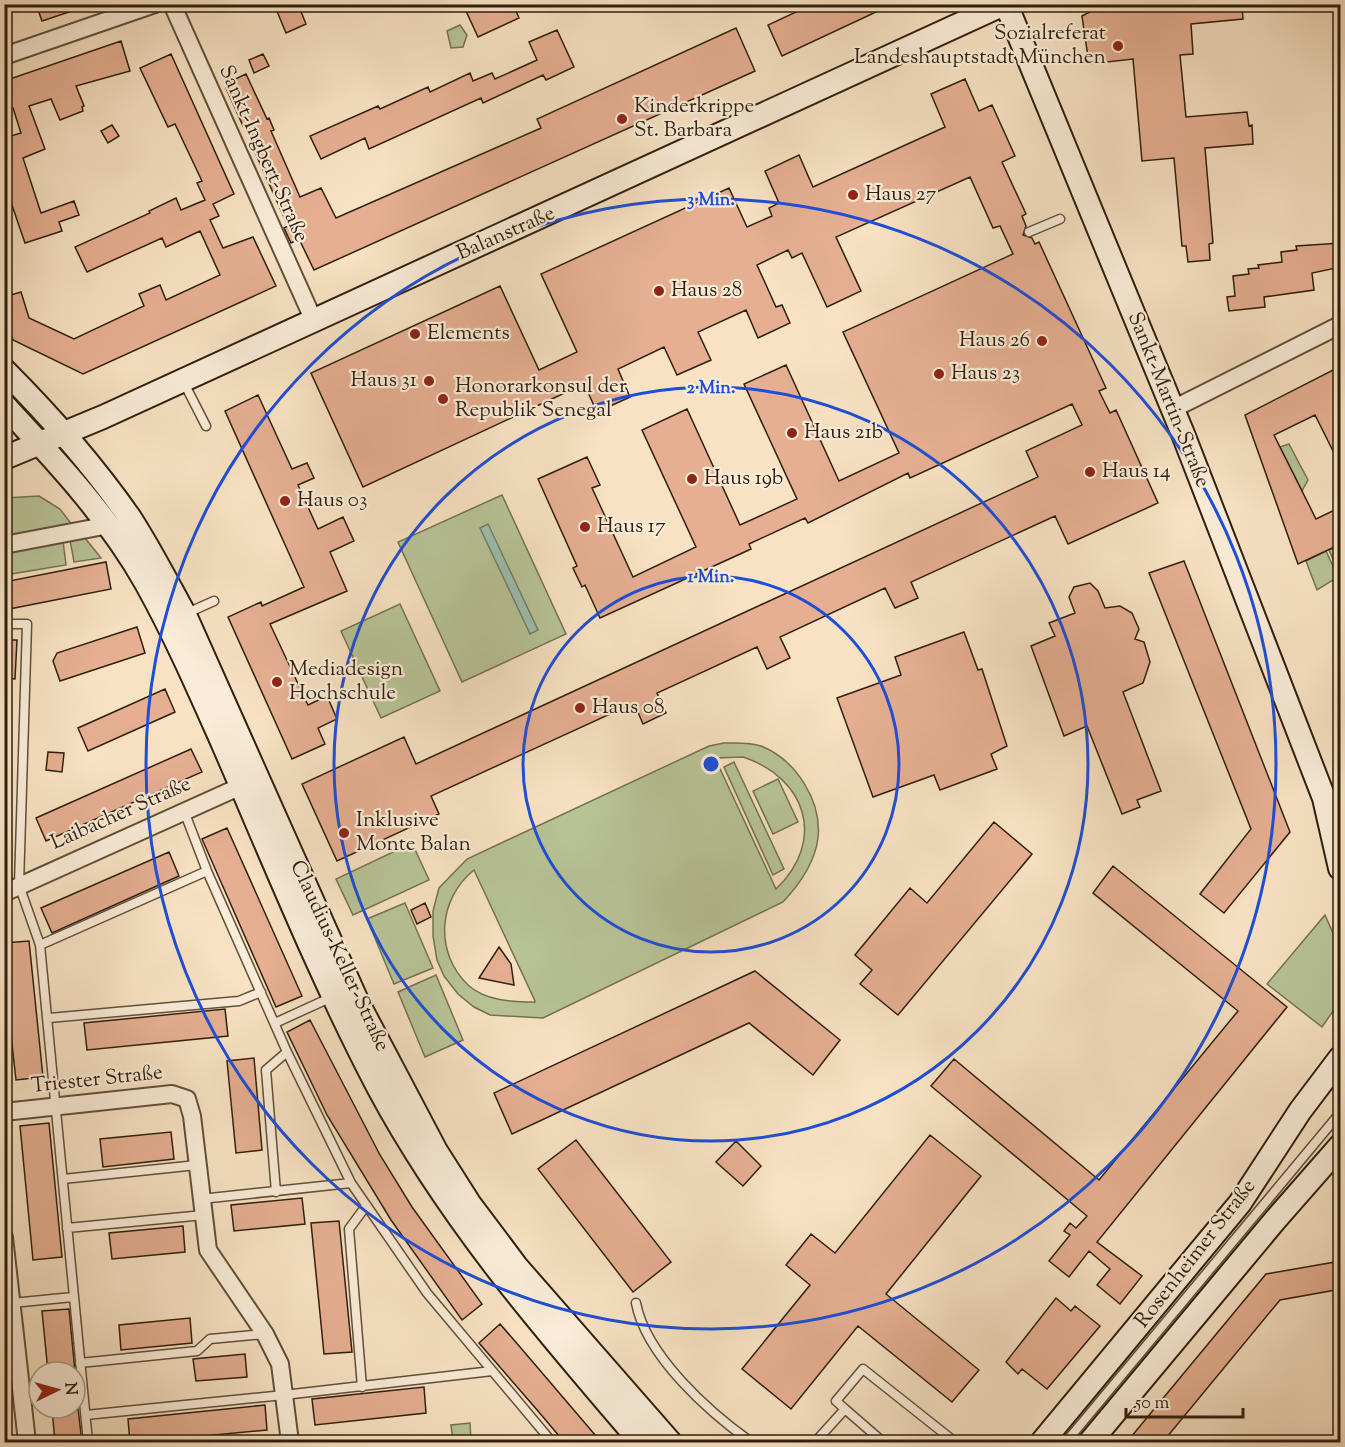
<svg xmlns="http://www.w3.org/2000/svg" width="1345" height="1447" viewBox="0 0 1345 1447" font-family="'Sorts Mill Goudy',serif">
<rect width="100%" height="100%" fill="#f7e2c3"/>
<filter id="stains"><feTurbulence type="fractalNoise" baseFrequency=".00333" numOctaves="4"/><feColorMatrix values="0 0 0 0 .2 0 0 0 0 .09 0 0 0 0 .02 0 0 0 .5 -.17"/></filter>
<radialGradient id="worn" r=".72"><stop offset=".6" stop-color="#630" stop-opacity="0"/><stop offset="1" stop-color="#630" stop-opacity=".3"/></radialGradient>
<path fill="#b8c497" stroke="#747253" stroke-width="1.5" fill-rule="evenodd" d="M 460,25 L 467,35 L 463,47 L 451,48 L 447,31 Z
M 1289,444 L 1308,480 L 1302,491 L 1280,447 Z
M 502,495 L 566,634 L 462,682 L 398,542 Z
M 39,496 L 60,509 L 73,526 L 5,538 L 5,498 Z
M 85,538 L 101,558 L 74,562 L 70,540 Z
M 63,541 L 66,565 L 5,575 L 5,554 L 9,551 Z
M 1340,544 L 1340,572 L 1339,573 L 1329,550 Z
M 1326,551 L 1338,577 L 1317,590 L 1306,561 Z
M 400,604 L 440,691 L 381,718 L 341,631 Z
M 724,743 C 737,743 749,742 761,746 C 796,760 822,801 818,838 C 815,862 799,885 783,902 L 543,1018 L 490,1015 L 474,1007 L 458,994 L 444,976 L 437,960 L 433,936 L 433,911 L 439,888 L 467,859 L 709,746 ZM 743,757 C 806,778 827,840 776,889 L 715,758 ZM 474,870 L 535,1001 L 535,1002 C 513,1002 485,1001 468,985 C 434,952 438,899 474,870 Z
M 734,762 L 784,869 L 773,875 L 724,767 Z
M 778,779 L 798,822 L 773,834 L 753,791 Z
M 412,843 L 429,880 L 353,915 L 336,879 Z
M 405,903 L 433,968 L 394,984 L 367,919 Z
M 1325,915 L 1340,949 L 1340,1001 L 1322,1027 L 1267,984 Z
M 436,975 L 463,1040 L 425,1057 L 398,992 Z
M 470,1423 L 471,1442 L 453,1442 L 451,1425 Z"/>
<path fill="#9ebfaf" stroke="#727f6f" stroke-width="1.5" d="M 488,524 L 538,630 L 530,634 L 480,528 Z"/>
<path fill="#e6af92" stroke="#2f1f0f" stroke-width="1.5" d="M 36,4 L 84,4 L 84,7 L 42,21 Z
M 274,4 L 298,4 L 306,24 L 286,33 Z
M 479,4 L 513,4 L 519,18 L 478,37 L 466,11 Z
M 813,4 L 893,4 L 782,56 L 768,25 Z
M 1105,4 L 1242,6 L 1243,19 L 1191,24 L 1193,54 L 1180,55 L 1186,117 L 1247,112 L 1249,126 L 1252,125 L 1253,144 L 1205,148 L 1213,243 L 1209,244 L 1210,260 L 1188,262 L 1186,246 L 1182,246 L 1174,158 L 1142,161 L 1133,59 L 1089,64 L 1082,16 Z
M 736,28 L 755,71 L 314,270 L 299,239 L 291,243 L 284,228 L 288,226 L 254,150 L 258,148 L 247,124 L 243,126 L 226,88 L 235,84 L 233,80 L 246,74 L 267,119 L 269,118 L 274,130 L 271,131 L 300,197 L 321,188 L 336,218 L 541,128 L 537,119 Z
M 557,30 L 574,67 L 546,80 L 543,75 L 483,103 L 481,98 L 369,149 L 365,138 L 321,159 L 310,136 L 378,106 L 380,109 L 428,87 L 430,92 L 470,73 L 473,81 L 492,73 L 495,79 L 537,60 L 529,42 Z
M 121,41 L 130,71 L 76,86 L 84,106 L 82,107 L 83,111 L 60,120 L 51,99 L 29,106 L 45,149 L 23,158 L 41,213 L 74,201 L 79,215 L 59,222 L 62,231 L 25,243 L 4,182 L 4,138 L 21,133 L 13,108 L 4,111 L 4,81 Z
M 171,54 L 234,194 L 213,204 L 219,216 L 210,220 L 223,248 L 253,237 L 276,286 L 83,374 L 13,340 L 9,329 L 4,331 L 4,297 L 21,292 L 29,318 L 74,339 L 144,306 L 139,294 L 160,285 L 166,300 L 220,275 L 200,231 L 166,247 L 162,238 L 87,272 L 75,247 L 150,213 L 149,211 L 176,198 L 181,210 L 205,200 L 197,183 L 202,181 L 175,124 L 168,127 L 140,68 Z
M 263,54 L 269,66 L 254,73 L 249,60 Z
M 965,79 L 979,111 L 992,105 L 1015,156 L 1002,162 L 1026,214 L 1022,216 L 1026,226 L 1023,235 L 1032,238 L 1035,244 L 1039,242 L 1106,388 L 1099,391 L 1110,413 L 1116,410 L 1158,503 L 1068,544 L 1055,516 L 911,582 L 918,598 L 895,608 L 885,588 L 780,637 L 790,658 L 767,669 L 757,647 L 657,693 L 666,713 L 643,724 L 634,703 L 431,796 L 439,814 L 337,861 L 302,784 L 404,737 L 416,764 L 520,716 L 1038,477 L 1026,451 L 1082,425 L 1072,404 L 910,478 L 908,473 L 808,523 L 805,518 L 749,544 L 751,549 L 600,618 L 585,585 L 582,587 L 573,568 L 577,566 L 538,479 L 587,457 L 600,485 L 592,488 L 633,577 L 696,547 L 642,430 L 687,409 L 740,525 L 797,499 L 744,384 L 786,365 L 839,481 L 899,453 L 843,332 L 1013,254 L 1000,226 L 993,228 L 970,177 L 836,237 L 861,291 L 827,307 L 802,253 L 792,258 L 788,250 L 757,265 L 776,307 L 782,305 L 790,323 L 758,338 L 746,310 L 698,332 L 711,360 L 677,375 L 664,347 L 618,369 L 630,397 L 597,412 L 584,384 L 363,487 L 311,373 L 500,286 L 539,370 L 577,352 L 541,274 L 729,188 L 747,227 L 772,216 L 769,208 L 779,203 L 765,171 L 799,155 L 813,187 L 945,127 L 931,94 Z
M 112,125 L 119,136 L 108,143 L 101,131 Z
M 1341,243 L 1341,267 L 1312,273 L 1314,290 L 1264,297 L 1265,307 L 1229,311 L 1227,297 L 1235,296 L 1233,276 L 1249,274 L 1248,269 L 1259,268 L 1258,265 L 1282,262 L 1281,252 L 1297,250 L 1296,246 Z
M 1341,366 L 1341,467 L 1315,415 L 1274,435 L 1316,519 L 1341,507 L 1341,544 L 1298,564 L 1245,415 Z
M 258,395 L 292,469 L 307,463 L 314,478 L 298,485 L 318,529 L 343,517 L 354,541 L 330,552 L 347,591 L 270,624 L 308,705 L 327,696 L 337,719 L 318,728 L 325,744 L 292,759 L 228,617 L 261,602 L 262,606 L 304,587 L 225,411 Z
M 1184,561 L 1290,832 L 1224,913 L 1200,894 L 1251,829 L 1149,573 Z
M 106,562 L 111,589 L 4,610 L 4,582 Z
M 1090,583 L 1098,591 L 1105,608 L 1120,606 L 1132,613 L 1139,629 L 1135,639 L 1144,642 L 1150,662 L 1143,683 L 1123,692 L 1161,791 L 1137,800 L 1140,807 L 1122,814 L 1087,726 L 1064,736 L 1031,646 L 1055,636 L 1049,623 L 1075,613 L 1069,597 L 1074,587 Z
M 137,627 L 145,653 L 60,681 L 53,661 L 57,653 Z
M 964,632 L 978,670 L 982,669 L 1007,746 L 991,754 L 997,769 L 940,790 L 934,775 L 873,797 L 837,698 L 901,675 L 895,657 Z
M 4,640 L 17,640 L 15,679 L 4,678 Z
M 165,689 L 175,712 L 88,751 L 78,728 Z
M 191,749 L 202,772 L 46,841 L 36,818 Z
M 48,752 L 64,753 L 62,772 L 46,770 Z
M 994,822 L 1032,854 L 898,1015 L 860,984 L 872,970 L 855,955 L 910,888 L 927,903 Z
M 227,828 L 302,996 L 276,1007 L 202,839 Z
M 169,852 L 179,876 L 52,933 L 41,908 Z
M 1113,866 L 1287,1007 L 1097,1242 L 1142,1276 L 1120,1304 L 1097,1285 L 1110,1269 L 1089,1251 L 1069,1277 L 1049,1261 L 1070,1235 L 1064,1231 L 1070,1223 L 1076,1228 L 1087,1216 L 931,1086 L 954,1059 L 1099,1180 L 1238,1011 L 1093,893 Z
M 425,903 L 431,917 L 417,924 L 411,910 Z
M 29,941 L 43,1077 L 16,1080 L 4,972 L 4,943 Z
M 499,947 L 511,964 L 514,985 L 479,978 Z
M 755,971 L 840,1040 L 813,1075 L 749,1023 L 512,1134 L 494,1093 Z
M 225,1009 L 228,1036 L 87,1050 L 84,1023 Z
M 310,1020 L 380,1155 L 412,1207 L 482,1304 L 462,1320 L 391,1220 L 327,1115 L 287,1032 Z
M 254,1058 L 262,1150 L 236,1153 L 227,1061 Z
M 49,1123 L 62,1257 L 33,1260 L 20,1126 Z
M 171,1132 L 174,1159 L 103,1167 L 100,1139 Z
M 930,1135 L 981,1176 L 886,1294 L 979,1370 L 952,1402 L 858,1326 L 791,1409 L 742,1369 L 810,1285 L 786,1265 L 811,1234 L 835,1253 Z
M 576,1140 L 671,1262 L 633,1292 L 538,1169 Z
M 736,1141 L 761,1166 L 743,1186 L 716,1162 Z
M 302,1198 L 305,1224 L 234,1231 L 231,1205 Z
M 339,1221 L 352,1352 L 324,1354 L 311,1223 Z
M 183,1226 L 185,1252 L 112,1259 L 109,1233 Z
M 1341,1261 L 1341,1289 L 1280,1300 L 1162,1443 L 1126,1443 L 1266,1274 Z
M 1056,1298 L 1071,1311 L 1075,1306 L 1100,1326 L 1047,1389 L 1022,1369 L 1018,1374 L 1006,1362 Z
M 69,1309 L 75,1372 L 48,1372 L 42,1311 Z
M 190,1318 L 192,1343 L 121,1350 L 119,1325 Z
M 500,1324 L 520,1347 L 602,1443 L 565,1443 L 538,1411 L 479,1343 Z
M 245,1354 L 247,1377 L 196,1381 L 193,1359 Z
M 424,1387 L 426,1413 L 315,1425 L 312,1399 Z
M 265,1405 L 267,1430 L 130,1443 L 128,1419 Z
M 52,1408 L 78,1408 L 82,1443 L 55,1443 Z"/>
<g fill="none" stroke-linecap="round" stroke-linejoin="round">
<g stroke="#61503c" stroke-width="11">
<path id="lane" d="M 1029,232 L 1060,219
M 183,381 L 206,426
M 185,614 L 214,601
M 4,624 L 27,624 L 19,885 L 40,945 L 88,1442
M 184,811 L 207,871 L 287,1052 L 351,1183 L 427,1293 L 552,1442
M 40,945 L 207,871
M 49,1018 L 239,1001 L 261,992
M 275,1023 L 332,997
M 63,1179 L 197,1165
M 276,1192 L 266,1070 L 287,1052
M 201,1199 L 351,1183
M 67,1228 L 204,1215
M 12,1303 L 73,1297
M 636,1303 C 646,1356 709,1412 751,1442
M 80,1363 L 197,1351 L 210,1339 L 265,1334
M 362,1387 L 349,1229 L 366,1206
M 845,1409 L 836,1401 L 863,1369 L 955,1442
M 86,1415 L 284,1395 L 492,1371
M 817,1440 L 845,1409 L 883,1442
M 1066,1442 L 1340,1113"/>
</g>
<g stroke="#61503c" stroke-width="20">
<path id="street" d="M 172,4 L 314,321
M 4,56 L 155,4
M 1173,409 L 1340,325
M 4,545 L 109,525
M 4,893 L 250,782
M 4,1112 L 172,1094 L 187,1099 L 192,1116 L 208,1250 L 265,1334 L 280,1364 L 290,1442
M 4,1237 L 27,1442"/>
</g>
<g stroke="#2f1f0f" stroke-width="26">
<path id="secondary" d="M 1006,4 L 1183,434 L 1324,798 L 1340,868
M 4,370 C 50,416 93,465 130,518 C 150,549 167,582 185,615 L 358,1003 L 436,1151 L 469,1203 L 517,1267 L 670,1442
M 4,405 C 55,460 109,517 146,583 C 175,635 199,690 223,744 C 273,859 320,976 378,1087 C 449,1220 544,1329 641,1442
M 4,458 L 103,417 L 1004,4
M 1042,1442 L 1240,1203 L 1300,1111 L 1340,1058
M 1090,1442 L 1276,1219 L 1340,1146"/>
</g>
<use href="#lane" stroke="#faecd8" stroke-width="8"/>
<use href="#street" stroke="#faecd8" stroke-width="16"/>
<use href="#secondary" stroke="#faecd8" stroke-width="22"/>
</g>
<g fill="none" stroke="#1d4ed8" stroke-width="3">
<circle cx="711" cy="764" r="188"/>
<circle cx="711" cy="764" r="377"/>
<circle cx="711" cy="764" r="565"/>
</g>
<g fill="#8f2418" stroke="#faecd8" stroke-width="2">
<circle cx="1118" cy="46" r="6"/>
<circle cx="622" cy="119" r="6"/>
<circle cx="853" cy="195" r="6"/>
<circle cx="659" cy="291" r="6"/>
<circle cx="415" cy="334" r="6"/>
<circle cx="1042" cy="341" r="6"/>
<circle cx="939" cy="374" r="6"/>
<circle cx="429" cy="381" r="6"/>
<circle cx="443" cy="399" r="6"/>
<circle cx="792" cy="433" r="6"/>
<circle cx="1090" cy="472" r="6"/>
<circle cx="692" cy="479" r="6"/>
<circle cx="285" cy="501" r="6"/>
<circle cx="585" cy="527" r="6"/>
<circle cx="277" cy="682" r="6"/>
<circle cx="580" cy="708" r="6"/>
<circle cx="344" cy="833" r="6"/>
</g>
<g text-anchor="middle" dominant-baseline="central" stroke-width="4.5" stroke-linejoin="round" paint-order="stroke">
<g font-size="21" fill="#2f1f0f" stroke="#faecd8" text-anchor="start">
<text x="1106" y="34" text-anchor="end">Sozialreferat<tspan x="1106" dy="24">Landeshauptstadt München</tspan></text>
<text x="634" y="107">Kinderkrippe<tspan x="634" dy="24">St. Barbara</tspan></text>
<text x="865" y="195">Haus 27</text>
<text x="671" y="291">Haus 28</text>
<text x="427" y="334">Elements</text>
<text x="1030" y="341" text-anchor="end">Haus 26</text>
<text x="951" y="374">Haus 23</text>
<text x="417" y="381" text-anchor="end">Haus 31</text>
<text x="455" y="387">Honorarkonsul der<tspan x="455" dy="24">Republik Senegal</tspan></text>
<text x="804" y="433">Haus 21b</text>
<text x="1102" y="472">Haus 14</text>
<text x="704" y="479">Haus 19b</text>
<text x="297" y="501">Haus 03</text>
<text x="597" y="527">Haus 17</text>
<text x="289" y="670">Mediadesign<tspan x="289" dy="24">Hochschule</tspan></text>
<text x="592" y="708">Haus 08</text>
<text x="356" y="821">Inklusive<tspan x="356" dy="24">Monte Balan</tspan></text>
</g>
<g font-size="21" fill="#2f1f0f" stroke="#faecd8">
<text transform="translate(263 154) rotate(66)">Sankt-Ingbert-Straße</text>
<text transform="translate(506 234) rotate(-24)">Balanstraße</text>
<text transform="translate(1168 400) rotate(68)">Sankt-Martin-Straße</text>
<text transform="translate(121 814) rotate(-24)">Laibacher Straße</text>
<text transform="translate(339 956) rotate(65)">Claudius-Keller-Straße</text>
<text transform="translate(97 1080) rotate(-6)">Triester Straße</text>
<text transform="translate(1196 1254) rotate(-52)">Rosenheimer Straße</text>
</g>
</g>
<circle cx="711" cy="764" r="9" fill="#1d4ed8" stroke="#faecd8" stroke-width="3"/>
<g font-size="18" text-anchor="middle" font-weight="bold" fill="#1d4ed8" stroke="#faecd8" stroke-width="4.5" stroke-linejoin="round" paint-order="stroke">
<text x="711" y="205">3 Min.</text>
<text x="711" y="393">2 Min.</text>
<text x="711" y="582">1 Min.</text>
</g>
<rect width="1345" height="1447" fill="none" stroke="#f7e2c3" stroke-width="24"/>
<rect x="6" y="6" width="1333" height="1435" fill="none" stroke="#2f1f0f" stroke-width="3"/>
<rect x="12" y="12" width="1321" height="1423" fill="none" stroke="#2f1f0f" stroke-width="1.5"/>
<g transform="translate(57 1390) rotate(85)"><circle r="28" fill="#faecd8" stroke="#a99a88" stroke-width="1.5"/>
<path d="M0-4.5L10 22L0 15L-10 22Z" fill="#8f2418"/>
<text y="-9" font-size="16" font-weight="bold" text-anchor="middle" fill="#2f1f0f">N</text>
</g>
<path d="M1126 1408v9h117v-9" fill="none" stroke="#2f1f0f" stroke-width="3"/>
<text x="1135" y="1408" font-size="18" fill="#2f1f0f" stroke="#faecd8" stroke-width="4.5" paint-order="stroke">50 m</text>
<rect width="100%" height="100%" filter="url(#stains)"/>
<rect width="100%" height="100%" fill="url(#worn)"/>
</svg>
